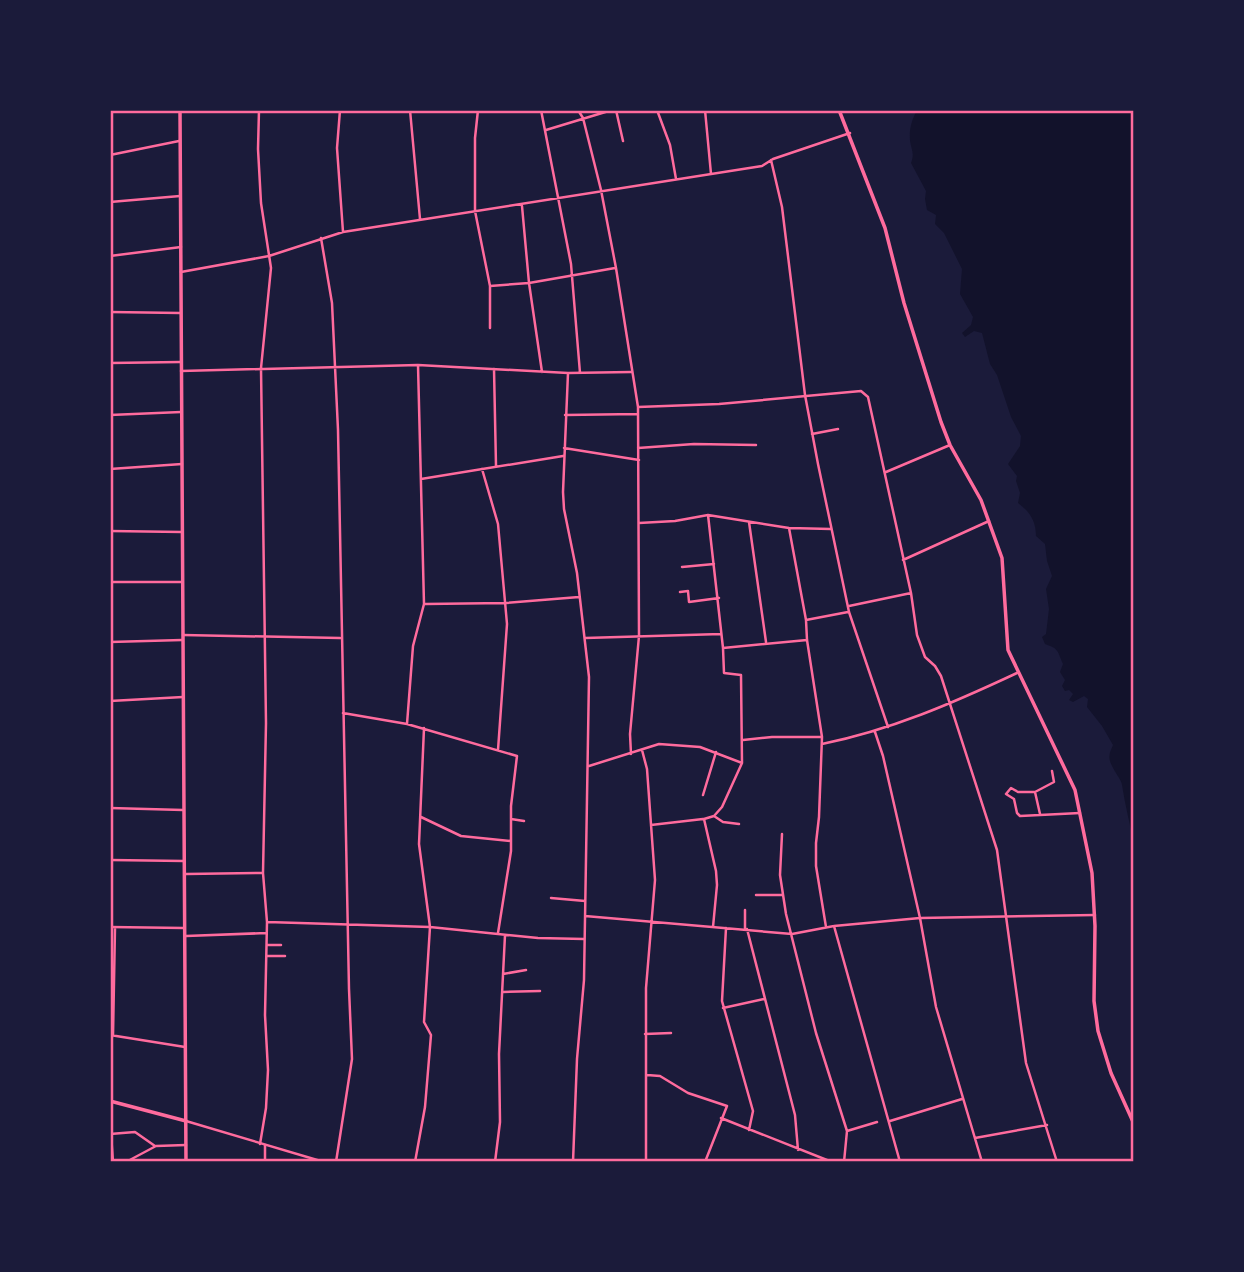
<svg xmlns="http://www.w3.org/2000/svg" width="1244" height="1272" viewBox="0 0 1244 1272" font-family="'Roboto Condensed',sans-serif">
<rect width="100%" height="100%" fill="#1b1b3a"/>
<path fill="#12122b" d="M 917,110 L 1134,110 L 1134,844 C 1130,824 1125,805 1122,785 C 1122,780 1112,769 1110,761 C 1108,755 1111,750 1113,745 L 1102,726 L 1087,707 L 1088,699 L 1084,696 L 1073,702 L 1069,700 L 1073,694 L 1069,690 L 1065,691 L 1062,686 L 1065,680 L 1060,672 L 1063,664 C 1057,650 1059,649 1045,644 L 1042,637 L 1046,634 L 1049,609 L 1046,589 L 1052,576 L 1047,561 L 1045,544 L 1036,536 C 1036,521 1030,512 1018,503 L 1020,493 L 1016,481 L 1017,476 L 1008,464 L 1020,446 L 1021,436 L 1011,417 L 997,375 L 990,364 L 982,333 L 974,331 L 965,337 L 962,333 L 971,325 L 973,317 L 960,294 L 962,269 L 944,233 L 935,224 L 936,215 L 927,210 L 925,199 L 926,191 L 911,163 C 915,152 911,150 910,140 C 909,128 912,120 917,110 Z"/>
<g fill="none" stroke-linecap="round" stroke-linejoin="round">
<path stroke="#ff6b9d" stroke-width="2.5" d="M 259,110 L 258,149 L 261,203 L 271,268 L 261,368 L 266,723 L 263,873 L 267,922 L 265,1015 L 268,1070 L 266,1108 L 260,1144
M 340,110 L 337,148 L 343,232
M 410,110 L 420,219
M 478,110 L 475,138 L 475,211 L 490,286 L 490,328
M 541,110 L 571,264 L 580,373
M 578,110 L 583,118 L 601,190 L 616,268 L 638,407 L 639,636 L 630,734 L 631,754
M 616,110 L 623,141
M 657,110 L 670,145 L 676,179
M 705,110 L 711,174
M 546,130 L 612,110
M 110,155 L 179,141
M 771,160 L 782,207 L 805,395 L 818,464 L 849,612 L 888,727
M 110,202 L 180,196
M 522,206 L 529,283 L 542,372
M 321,238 L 332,303 L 338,430 L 349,989 L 352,1059 L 336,1162
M 110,256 L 181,247
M 181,272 L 269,256 L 343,232 L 762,166 L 773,159 L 850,133
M 490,286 L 529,283 L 615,268
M 110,312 L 180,313
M 110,363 L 180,362
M 494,369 L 496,466
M 181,371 L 418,365 L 568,373 L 631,372
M 568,373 L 563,492 L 564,509 L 577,573 L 589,677 L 584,980 L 577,1059 L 573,1162
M 638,407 L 719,404 L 861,391 L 868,397 L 911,593 L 917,635 L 925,657 L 935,666 L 941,676 L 997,850 L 1026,1063 L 1057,1162
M 110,415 L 181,412
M 565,415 L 638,414
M 812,434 L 838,429
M 564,448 L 639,460
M 638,448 L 694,444 L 756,445
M 110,469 L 182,464
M 482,469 L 498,524 L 507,624 L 498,750
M 886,472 L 950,445
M 421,479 L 563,456
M 708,515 L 723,648 L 807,640
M 749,522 L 766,642
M 639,523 L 675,521 L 708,515 L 789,528 L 831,529
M 789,528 L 806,620 L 807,640 L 822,737 L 819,817 L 816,843 L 816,866 L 826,927
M 110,531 L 182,532
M 903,560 L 989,521
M 682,567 L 714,564
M 110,582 L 182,582
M 680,592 L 688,591 L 689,602 L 719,598
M 425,604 L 506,603 L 579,597
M 849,606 L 911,593
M 806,620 L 848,612
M 183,635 L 340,638
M 585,638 L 721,634
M 110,701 L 183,697
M 343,713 L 407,724 L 517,756 L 511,806 L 511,851 L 498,933
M 407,724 L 413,646 L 424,604 L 418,365
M 875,732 L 883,756 L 920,918 L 936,1007 L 982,1162
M 743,740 L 772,737 L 822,737
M 822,744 C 891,730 953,703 1017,673
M 642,750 L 647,769 L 655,880 L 646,988 L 646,1162
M 589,766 L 659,744 L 700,747 L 742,763
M 1035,792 L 1054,782 L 1052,771
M 703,795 L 716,752
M 1014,799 L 1017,813 L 1020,816 L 1080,813
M 1014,799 L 1006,794 L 1011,788 L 1018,792 L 1035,792 L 1040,814
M 110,808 L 183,810
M 714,816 L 723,822 L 739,824
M 421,817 L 461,836 L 511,841
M 511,819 L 524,821
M 651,825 L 703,819
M 782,834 L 780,875 L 786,914 L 816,1033 L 847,1131 L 844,1162
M 110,860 L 184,861
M 186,874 L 263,873
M 756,895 L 783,895
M 551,898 L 585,901
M 585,916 L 792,934 L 834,926 L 920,918 L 1095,915
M 267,922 L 430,927 L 538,938 L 584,939
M 834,926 L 900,1162
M 110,927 L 184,928
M 713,927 L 717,885 L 716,871 L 704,819 L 714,816 L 722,807 L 742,763 L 741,675 L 724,673 L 723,648
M 726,928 L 722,1001 L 753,1111 L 749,1130
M 745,928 L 745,910
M 747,929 L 795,1115 L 798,1150
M 186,936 L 266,933
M 267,945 L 281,945
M 267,956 L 285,956
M 503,974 L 526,970
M 503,992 L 540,991
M 723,1008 L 764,999
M 645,1034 L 671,1033
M 110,1035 L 185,1047
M 113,1036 L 115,928
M 647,1075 L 660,1076 L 688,1093 L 727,1106 L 705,1162
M 721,1118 L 832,1162
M 890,1121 L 962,1099
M 847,1131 L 877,1122
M 110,1134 L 135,1132 L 155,1146
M 111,1134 L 113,1162
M 975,1138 L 1047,1125
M 265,1145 L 265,1162
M 126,1162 L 156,1146 L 186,1145
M 415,1162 L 425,1107 L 431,1035 L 424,1022 L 430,927 L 419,844 L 424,728
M 495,1162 L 500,1122 L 499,1054 L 505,935"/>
<path stroke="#ff6b9d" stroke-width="2.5" d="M 110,642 L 182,640
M 186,1121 L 324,1162"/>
<path stroke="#ff6b9d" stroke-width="3.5" d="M 839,110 L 885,228 L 904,303 L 941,422 L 950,445 L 981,500 L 1002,558 L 1008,650 L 1075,790 L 1092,873 L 1095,926 L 1094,1001 L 1098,1031 L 1111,1073 L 1134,1124
M 110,1101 L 186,1121"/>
<path stroke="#ff6b9d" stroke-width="3.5" d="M 180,110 L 186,1162"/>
</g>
<rect width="1244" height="1272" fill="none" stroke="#1b1b3a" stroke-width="224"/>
<rect x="112" y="112" width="1020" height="1048" fill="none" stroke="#ff6b9d" stroke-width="2.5"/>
</svg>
